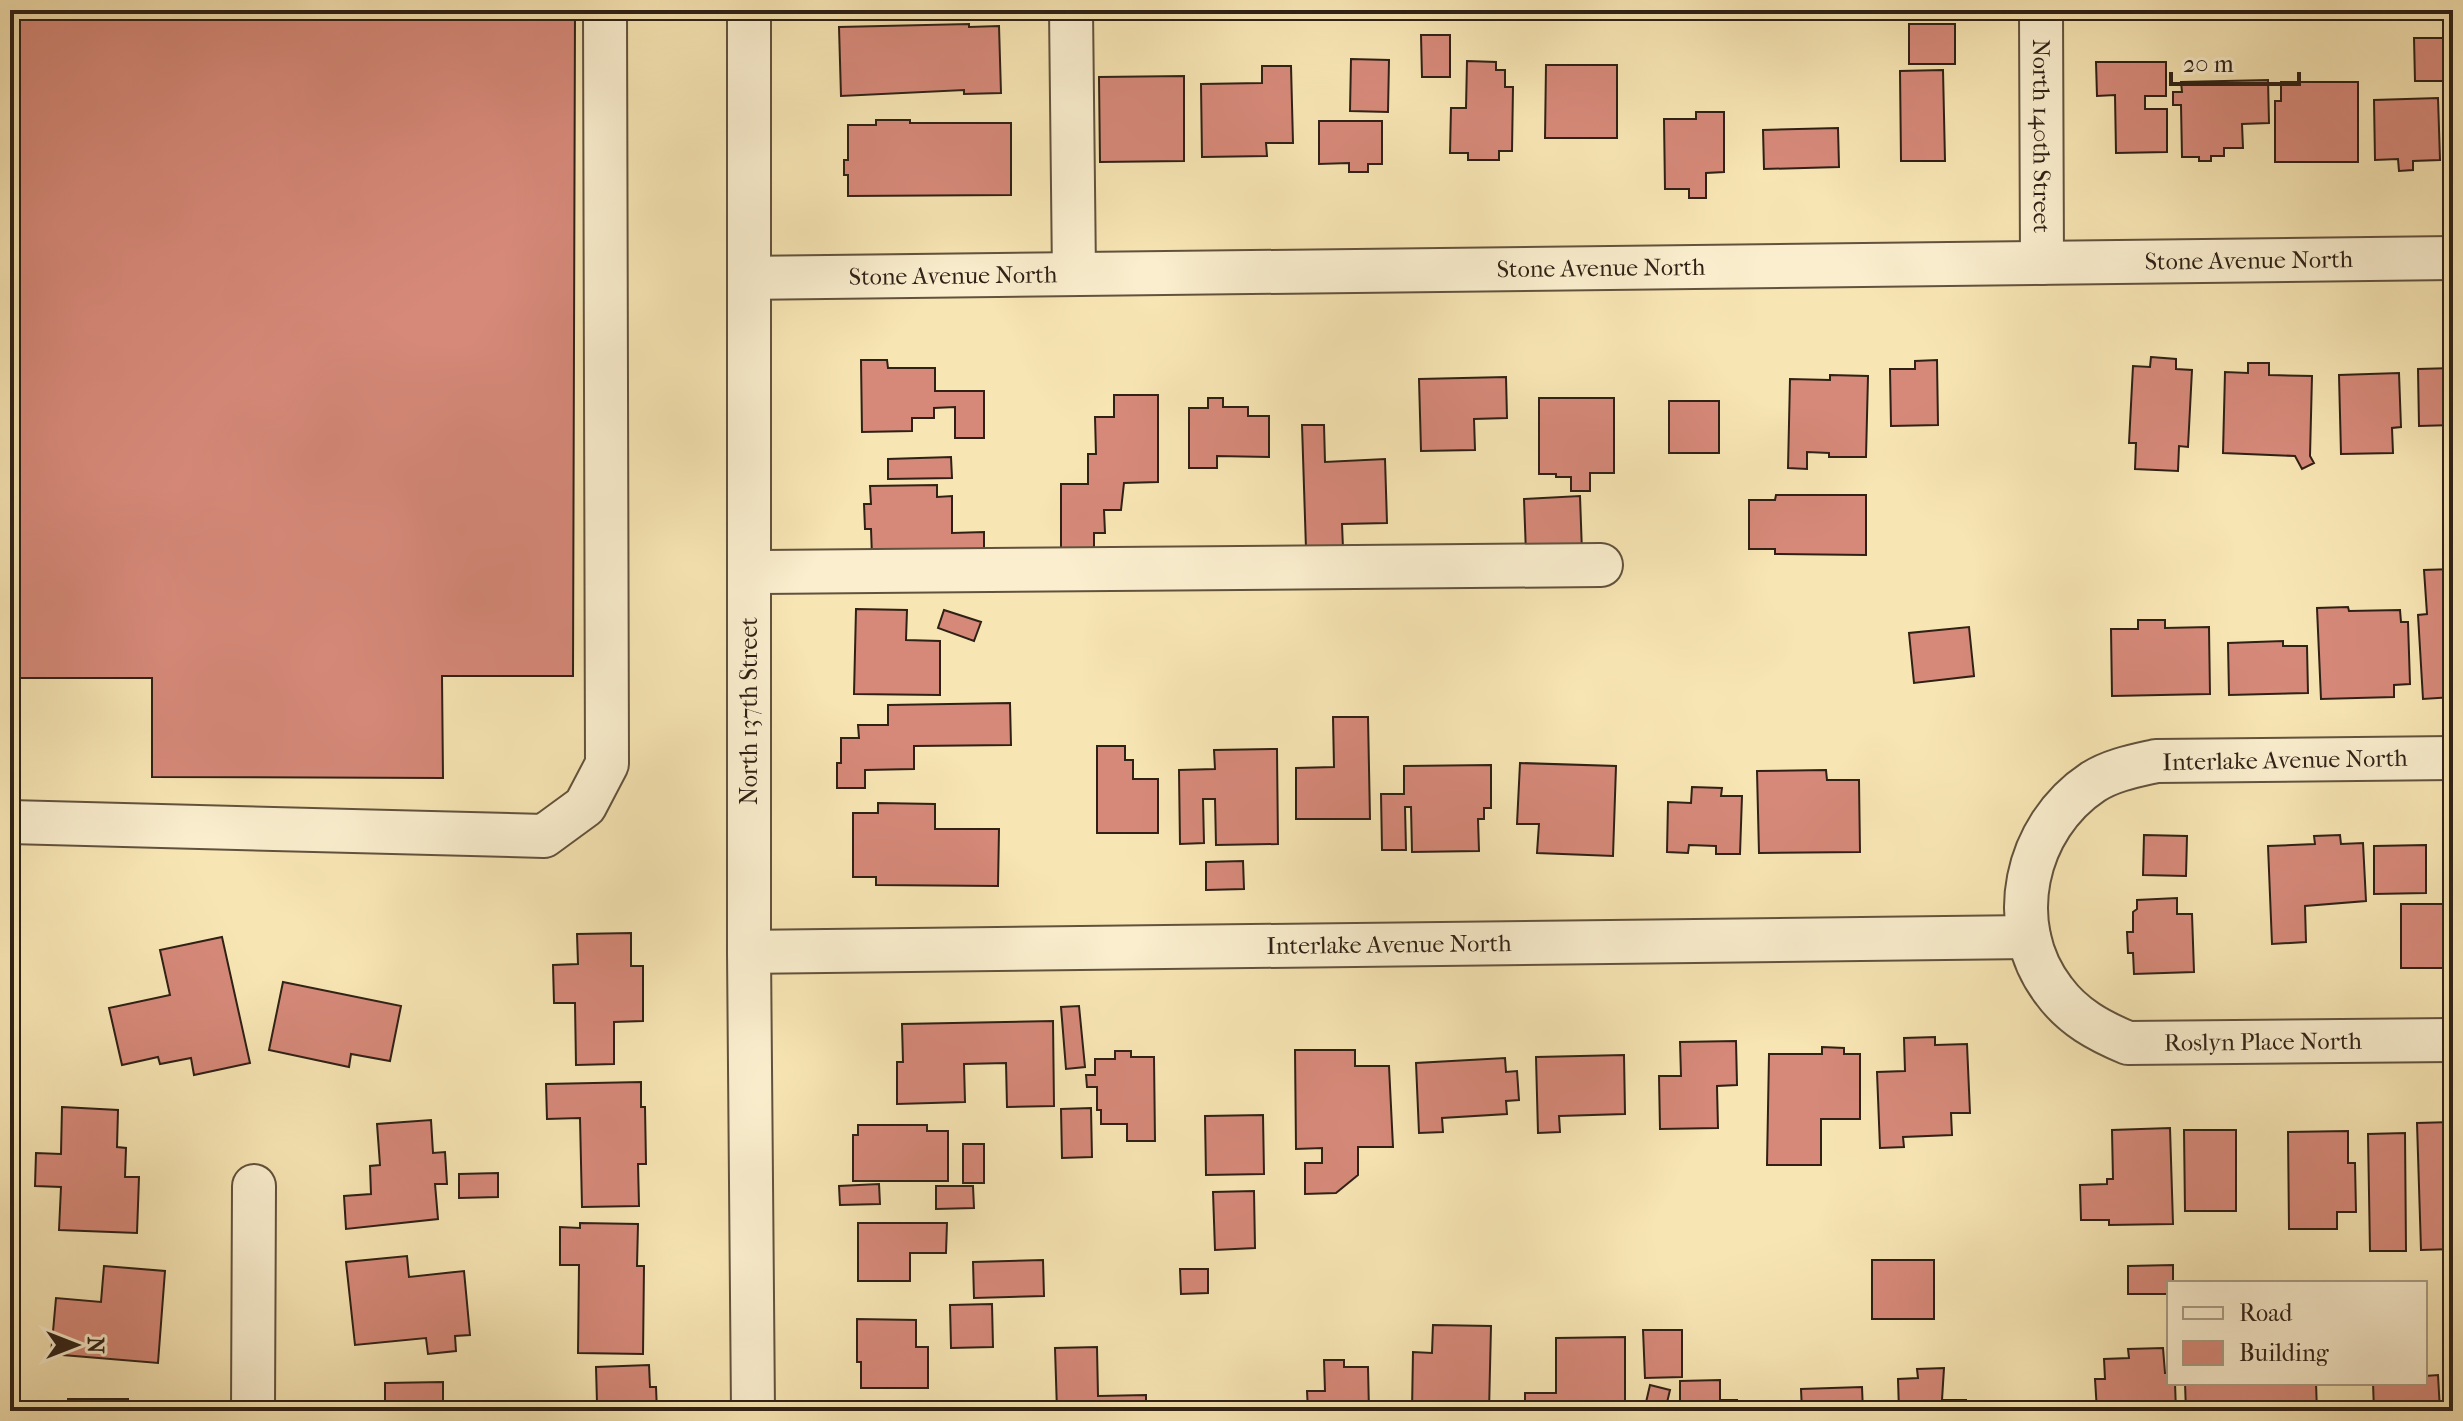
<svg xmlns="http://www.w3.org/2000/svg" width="2463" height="1421" viewBox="0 0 2463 1421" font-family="'IM FELL French Canon',serif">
<rect width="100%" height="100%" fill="#f7e5b3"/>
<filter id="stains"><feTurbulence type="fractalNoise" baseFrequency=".0025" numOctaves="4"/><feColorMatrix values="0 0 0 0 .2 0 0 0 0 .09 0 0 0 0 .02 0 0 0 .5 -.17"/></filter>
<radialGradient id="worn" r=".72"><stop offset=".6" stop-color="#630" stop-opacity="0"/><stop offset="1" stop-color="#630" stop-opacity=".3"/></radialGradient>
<path fill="#d68979" stroke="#2f2116" stroke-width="2" d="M 10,10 L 575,10 L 573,676 L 442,676 L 443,778 L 152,777 L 152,678 L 10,678 Z
M 969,24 L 969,27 L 999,26 L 1001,93 L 964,94 L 964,90 L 841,96 L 839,27 Z
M 1909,24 L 1955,24 L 1955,64 L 1909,64 Z
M 1421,35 L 1450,35 L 1450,77 L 1422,77 Z
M 2414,38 L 2453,38 L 2453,81 L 2415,81 Z
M 1351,59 L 1389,60 L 1388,112 L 1350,111 Z
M 1467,61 L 1496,62 L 1496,70 L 1505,70 L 1505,87 L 1513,87 L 1512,151 L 1499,151 L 1499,160 L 1468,160 L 1468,153 L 1450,153 L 1451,108 L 1466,108 Z
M 2096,62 L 2166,62 L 2166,96 L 2145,96 L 2145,109 L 2167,109 L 2167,152 L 2116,153 L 2115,95 L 2097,96 Z
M 1546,65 L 1617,65 L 1617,138 L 1545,138 Z
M 1262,66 L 1291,66 L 1293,143 L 1266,143 L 1267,156 L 1202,157 L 1201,84 L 1262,83 Z
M 1943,70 L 1945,161 L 1901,161 L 1900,71 Z
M 1184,76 L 1184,161 L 1100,162 L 1099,77 Z
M 2268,80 L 2269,123 L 2242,124 L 2243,148 L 2224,148 L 2224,156 L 2211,156 L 2211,161 L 2199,161 L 2199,157 L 2182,157 L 2181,105 L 2173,105 L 2173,92 L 2182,92 L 2181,82 Z
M 2281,82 L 2358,82 L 2358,162 L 2275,162 L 2275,101 L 2281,101 Z
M 2438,98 L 2440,160 L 2413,161 L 2413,170 L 2399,171 L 2398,159 L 2375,160 L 2374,100 Z
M 1696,112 L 1724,112 L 1724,172 L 1706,173 L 1706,198 L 1689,198 L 1689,189 L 1665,189 L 1664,119 L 1696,119 Z
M 876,120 L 910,120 L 910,123 L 1011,123 L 1011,195 L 848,196 L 848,175 L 844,175 L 844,160 L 848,160 L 848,125 L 876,125 Z
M 1319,121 L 1382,121 L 1382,164 L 1368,164 L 1368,172 L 1349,172 L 1349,163 L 1319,164 Z
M 1838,128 L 1839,167 L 1764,169 L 1763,130 Z
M 2151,357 L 2176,359 L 2176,369 L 2192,370 L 2188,447 L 2179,446 L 2178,471 L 2135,469 L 2136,443 L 2129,443 L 2133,366 L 2150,367 Z
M 861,360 L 887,360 L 888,368 L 935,368 L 935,391 L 984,391 L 984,438 L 955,438 L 955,407 L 934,408 L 934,418 L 912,418 L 912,431 L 862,432 Z
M 1937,360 L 1938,425 L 1891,426 L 1890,369 L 1915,369 L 1915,361 Z
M 2248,363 L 2269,363 L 2269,375 L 2312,376 L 2310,456 L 2314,463 L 2302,469 L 2295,456 L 2223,453 L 2225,372 L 2248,373 Z
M 2453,368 L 2453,425 L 2419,426 L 2418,369 Z
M 2399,373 L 2401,427 L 2392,428 L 2393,453 L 2341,454 L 2339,375 Z
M 1830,375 L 1868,376 L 1866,457 L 1829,457 L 1829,453 L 1807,452 L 1807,469 L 1788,468 L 1790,379 L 1830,380 Z
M 1506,377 L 1507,418 L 1474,419 L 1475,450 L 1421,451 L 1419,379 Z
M 1114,395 L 1158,395 L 1158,482 L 1124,483 L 1121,510 L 1104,510 L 1105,533 L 1094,533 L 1094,553 L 1061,554 L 1061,484 L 1088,484 L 1088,454 L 1096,454 L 1095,417 L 1114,417 Z
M 1208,398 L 1223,398 L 1223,407 L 1248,407 L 1248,416 L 1269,416 L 1269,457 L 1217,456 L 1217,468 L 1189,468 L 1189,408 L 1208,408 Z
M 1539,398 L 1614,398 L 1614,473 L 1590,473 L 1590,491 L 1571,491 L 1571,477 L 1556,477 L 1556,474 L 1539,474 Z
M 1669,401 L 1719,401 L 1719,453 L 1669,453 Z
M 1302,425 L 1324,425 L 1325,462 L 1385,459 L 1387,523 L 1342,524 L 1343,548 L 1306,549 Z
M 951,457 L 952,478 L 888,479 L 888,459 Z
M 937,485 L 937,497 L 952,496 L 952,533 L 984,532 L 984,556 L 872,557 L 871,529 L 865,529 L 864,504 L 871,504 L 870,486 Z
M 1776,495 L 1866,495 L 1866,555 L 1775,554 L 1775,549 L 1749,549 L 1749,500 L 1775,500 Z
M 1580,496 L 1582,552 L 1526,554 L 1524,499 Z
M 2453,569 L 2453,697 L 2423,699 L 2418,615 L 2427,614 L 2424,570 Z
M 2348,607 L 2349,611 L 2400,610 L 2401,622 L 2408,622 L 2410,684 L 2394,685 L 2394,697 L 2321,699 L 2317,608 Z
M 856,609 L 907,610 L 906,640 L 940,641 L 940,695 L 854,694 Z
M 944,610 L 981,622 L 974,641 L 938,628 Z
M 2138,620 L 2165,620 L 2165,628 L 2209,627 L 2210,694 L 2112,696 L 2111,629 L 2138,629 Z
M 1969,627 L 1974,676 L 1914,683 L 1909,633 Z
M 2283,641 L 2283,646 L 2307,646 L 2308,693 L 2229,695 L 2228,643 Z
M 1010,703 L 1011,745 L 914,746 L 914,769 L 865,770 L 865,788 L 837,788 L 837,763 L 841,763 L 841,738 L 859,738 L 858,725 L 888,725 L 888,705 Z
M 1333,717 L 1368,717 L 1370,819 L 1296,819 L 1296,768 L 1334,767 Z
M 1097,746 L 1125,746 L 1125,760 L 1133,760 L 1133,779 L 1158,779 L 1158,833 L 1097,833 Z
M 1277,749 L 1278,844 L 1216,845 L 1215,799 L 1203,799 L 1204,843 L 1180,844 L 1179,770 L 1215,769 L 1214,750 Z
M 1520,763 L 1616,766 L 1613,856 L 1537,853 L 1539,824 L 1517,824 Z
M 1491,765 L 1491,808 L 1484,808 L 1484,819 L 1478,819 L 1479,851 L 1412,852 L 1411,807 L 1405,807 L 1406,850 L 1382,850 L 1381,794 L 1404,794 L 1404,766 Z
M 1826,770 L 1827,780 L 1859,780 L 1860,852 L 1759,853 L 1757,771 Z
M 1692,787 L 1722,788 L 1721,796 L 1742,796 L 1740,854 L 1716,854 L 1716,846 L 1689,845 L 1688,853 L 1667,852 L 1668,802 L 1691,803 Z
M 878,803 L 935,804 L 935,829 L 999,829 L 998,886 L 876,885 L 876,877 L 853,877 L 853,813 L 878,813 Z
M 2144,835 L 2187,836 L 2186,876 L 2143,875 Z
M 2340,835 L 2341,844 L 2363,843 L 2366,901 L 2305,906 L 2306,942 L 2272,944 L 2268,846 L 2315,844 L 2314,836 Z
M 2426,845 L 2426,893 L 2374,894 L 2374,846 Z
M 1243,861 L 1244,889 L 1206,890 L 1206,862 Z
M 2177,898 L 2177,914 L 2192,914 L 2194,972 L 2134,974 L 2133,953 L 2128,953 L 2127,932 L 2133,932 L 2133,912 L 2137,909 L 2137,900 Z
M 2401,904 L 2453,904 L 2453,968 L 2401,968 Z
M 631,933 L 631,966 L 643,966 L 643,1021 L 614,1022 L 614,1064 L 576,1065 L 575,1003 L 554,1003 L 553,965 L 578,964 L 577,934 Z
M 222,937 L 250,1063 L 194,1075 L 191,1058 L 160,1064 L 158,1057 L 122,1065 L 109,1008 L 170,995 L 160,950 Z
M 283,982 L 401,1006 L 390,1061 L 351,1054 L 349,1067 L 269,1050 Z
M 1079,1006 L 1085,1067 L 1066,1069 L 1061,1007 Z
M 1053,1021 L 1054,1106 L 1007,1107 L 1006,1063 L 964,1064 L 965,1102 L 897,1104 L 897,1062 L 903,1062 L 902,1024 Z
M 1935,1037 L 1935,1045 L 1967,1044 L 1970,1113 L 1951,1113 L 1952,1135 L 1903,1137 L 1904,1147 L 1880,1148 L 1877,1072 L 1905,1071 L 1904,1038 Z
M 1736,1041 L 1737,1085 L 1717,1086 L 1718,1128 L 1660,1129 L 1659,1076 L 1681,1076 L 1680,1042 Z
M 1822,1047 L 1844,1048 L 1844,1054 L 1860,1054 L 1860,1119 L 1821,1119 L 1821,1165 L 1767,1165 L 1769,1054 L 1822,1054 Z
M 1295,1050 L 1355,1050 L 1355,1066 L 1389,1066 L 1393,1147 L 1358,1147 L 1358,1175 L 1336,1193 L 1305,1194 L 1305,1163 L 1322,1163 L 1322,1148 L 1296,1149 Z
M 1115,1051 L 1131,1051 L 1131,1057 L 1154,1057 L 1155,1141 L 1127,1141 L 1127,1124 L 1101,1124 L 1101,1110 L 1097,1110 L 1097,1087 L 1087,1087 L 1086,1075 L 1095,1075 L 1095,1059 L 1115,1059 Z
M 1624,1055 L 1625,1114 L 1559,1116 L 1560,1132 L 1538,1133 L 1536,1057 Z
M 1505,1058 L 1506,1072 L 1517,1071 L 1519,1100 L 1506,1101 L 1507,1114 L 1442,1118 L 1443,1132 L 1419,1133 L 1416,1063 Z
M 641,1082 L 641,1107 L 645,1107 L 646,1164 L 638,1164 L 639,1206 L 582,1207 L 580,1118 L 547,1119 L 546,1084 Z
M 62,1107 L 118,1110 L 117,1147 L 126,1148 L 125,1177 L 139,1177 L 137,1233 L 59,1230 L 61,1187 L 35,1186 L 36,1153 L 61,1154 Z
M 1091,1108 L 1092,1157 L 1062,1158 L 1061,1109 Z
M 1263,1115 L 1264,1174 L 1206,1175 L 1205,1116 Z
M 431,1120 L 433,1153 L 445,1152 L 447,1184 L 435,1184 L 438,1219 L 346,1229 L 344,1196 L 371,1194 L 370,1166 L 380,1165 L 377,1124 Z
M 2452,1122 L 2453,1249 L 2421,1250 L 2417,1123 Z
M 858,1125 L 927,1125 L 927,1131 L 948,1131 L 948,1181 L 853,1181 L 853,1135 L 858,1135 Z
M 2170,1128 L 2173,1224 L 2109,1225 L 2109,1220 L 2081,1220 L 2080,1185 L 2107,1184 L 2107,1179 L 2113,1179 L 2112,1130 Z
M 2184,1130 L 2236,1130 L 2236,1211 L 2185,1211 Z
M 2348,1131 L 2348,1163 L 2355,1163 L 2356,1212 L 2337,1212 L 2337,1229 L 2289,1229 L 2288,1132 Z
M 2405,1133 L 2406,1251 L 2370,1251 L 2368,1134 Z
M 963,1144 L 984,1144 L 984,1183 L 963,1183 Z
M 498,1173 L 498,1197 L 459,1198 L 459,1174 Z
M 879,1184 L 880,1204 L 840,1205 L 839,1186 Z
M 936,1186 L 973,1186 L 974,1208 L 936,1209 Z
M 1254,1191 L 1255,1248 L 1215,1250 L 1213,1192 Z
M 580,1223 L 638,1224 L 637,1266 L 644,1266 L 643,1354 L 578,1353 L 579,1265 L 560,1265 L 560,1227 L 580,1228 Z
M 858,1223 L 947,1223 L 946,1253 L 910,1253 L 910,1281 L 858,1281 Z
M 407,1256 L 409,1277 L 464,1271 L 470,1335 L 455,1336 L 456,1351 L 428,1354 L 426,1338 L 355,1345 L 346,1262 Z
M 1043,1260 L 1044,1296 L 974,1298 L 973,1262 Z
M 1872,1260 L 1934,1260 L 1934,1319 L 1872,1319 Z
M 2173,1265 L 2173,1283 L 2169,1283 L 2169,1294 L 2128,1294 L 2128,1266 Z
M 104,1266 L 165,1271 L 158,1363 L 51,1354 L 56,1298 L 101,1302 Z
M 1180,1269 L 1208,1269 L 1208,1293 L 1181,1294 Z
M 992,1304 L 993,1347 L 951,1348 L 950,1305 Z
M 857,1319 L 916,1320 L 916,1347 L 928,1347 L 928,1388 L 861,1388 L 861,1362 L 857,1362 Z
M 1433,1325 L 1491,1326 L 1489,1411 L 1412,1411 L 1413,1352 L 1432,1353 Z
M 1643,1330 L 1682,1330 L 1682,1377 L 1645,1378 Z
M 1625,1337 L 1625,1411 L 1525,1411 L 1525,1393 L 1556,1393 L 1556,1338 Z
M 1097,1347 L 1098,1396 L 1146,1395 L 1146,1411 L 1057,1411 L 1055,1348 Z
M 2163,1348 L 2165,1373 L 2169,1373 L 2169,1383 L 2175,1383 L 2176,1411 L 2097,1411 L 2095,1379 L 2105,1379 L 2104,1359 L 2129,1358 L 2128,1349 Z
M 1324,1360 L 1344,1360 L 1344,1367 L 1368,1367 L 1369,1411 L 1391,1411 L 1308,1411 L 1307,1391 L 1325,1391 Z
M 649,1365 L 650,1387 L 656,1387 L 657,1411 L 571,1411 L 571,1403 L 597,1403 L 596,1367 Z
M 1944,1368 L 1942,1400 L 1966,1400 L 1966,1411 L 1899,1411 L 1898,1379 L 1918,1378 L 1917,1369 Z
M 2438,1375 L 2440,1411 L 2374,1411 L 2373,1383 L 2425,1383 L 2425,1376 Z
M 1720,1380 L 1720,1400 L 1737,1400 L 1737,1411 L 1680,1411 L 1680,1381 Z
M 443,1382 L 443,1411 L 385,1411 L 385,1383 Z
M 2185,1383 L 2316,1383 L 2317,1411 L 2186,1411 Z
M 1650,1385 L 1670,1390 L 1665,1411 L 1644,1411 Z
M 1862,1387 L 1863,1411 L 1802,1411 L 1801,1389 Z
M 68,1399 L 128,1399 L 128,1411 L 68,1411 Z
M 1253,1404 L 1280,1404 L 1280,1411 L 1253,1411 Z"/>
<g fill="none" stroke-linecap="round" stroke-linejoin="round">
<g stroke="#61523d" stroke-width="46">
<g id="minor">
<path d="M 749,10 L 749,952 L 753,1411"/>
<path d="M 1071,10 L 1074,274"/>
<path id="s1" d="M 2041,10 L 2042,263"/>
<path id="s2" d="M 749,278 L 2453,258"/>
<path d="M 749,572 L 1601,565"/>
<path id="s3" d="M 2453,758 L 2156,761 C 2134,766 2112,770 2093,782 C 2025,827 2003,925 2054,991 C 2073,1017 2099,1031 2128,1043 L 2453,1040"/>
<path d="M 10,822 L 544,836 L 585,806 L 607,764 L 605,10"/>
<path id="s4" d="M 749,952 L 2029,937"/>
<path d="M 253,1411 L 254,1186"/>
</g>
</g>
<use href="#minor" stroke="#faeece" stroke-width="42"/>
</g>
<g text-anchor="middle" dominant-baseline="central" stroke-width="6" stroke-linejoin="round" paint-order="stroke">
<g font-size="24" fill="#2f2116" stroke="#faeece">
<text stroke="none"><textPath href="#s1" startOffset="126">North 140th Street</textPath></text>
<text stroke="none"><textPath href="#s2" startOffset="1500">Stone Avenue North</textPath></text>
<text stroke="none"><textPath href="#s2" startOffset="852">Stone Avenue North</textPath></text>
<text stroke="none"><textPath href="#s2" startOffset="204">Stone Avenue North</textPath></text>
<text transform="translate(749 711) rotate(-90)">North 137th Street</text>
<text transform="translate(2285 760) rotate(-1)">Interlake Avenue North</text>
<text stroke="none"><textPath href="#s4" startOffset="640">Interlake Avenue North</textPath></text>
<text stroke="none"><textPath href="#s3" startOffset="828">Roslyn Place North</textPath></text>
</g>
</g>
<rect width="2463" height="1421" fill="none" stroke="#f7e5b3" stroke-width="40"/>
<rect x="12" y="12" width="2439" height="1397" fill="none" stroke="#2f2116" stroke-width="4"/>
<rect x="20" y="20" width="2423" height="1381" fill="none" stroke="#2f2116" stroke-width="2"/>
<rect x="2167" y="1281" width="260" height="104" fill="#faeece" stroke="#a99c84" stroke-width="2"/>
<rect x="2183" y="1307" width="40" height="12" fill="#faeece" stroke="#a99c84" stroke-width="2"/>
<text x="2239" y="1321" font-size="24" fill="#2f2116">Road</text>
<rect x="2183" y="1341" width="40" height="24" fill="#d68979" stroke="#a99c84" stroke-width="2"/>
<text x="2239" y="1361" font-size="24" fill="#2f2116">Building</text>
<g transform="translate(76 1345) rotate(90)" stroke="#faeece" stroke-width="6" paint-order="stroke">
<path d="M0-6L14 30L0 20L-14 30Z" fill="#2f2116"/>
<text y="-12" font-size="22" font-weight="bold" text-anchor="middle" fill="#2f2116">N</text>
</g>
<path d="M2171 72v12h128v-12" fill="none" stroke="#2f2116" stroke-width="4"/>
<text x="2183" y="72" font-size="24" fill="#2f2116" stroke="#faeece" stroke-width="6" paint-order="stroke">20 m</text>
<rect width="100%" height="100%" filter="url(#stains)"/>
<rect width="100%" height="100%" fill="url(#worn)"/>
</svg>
